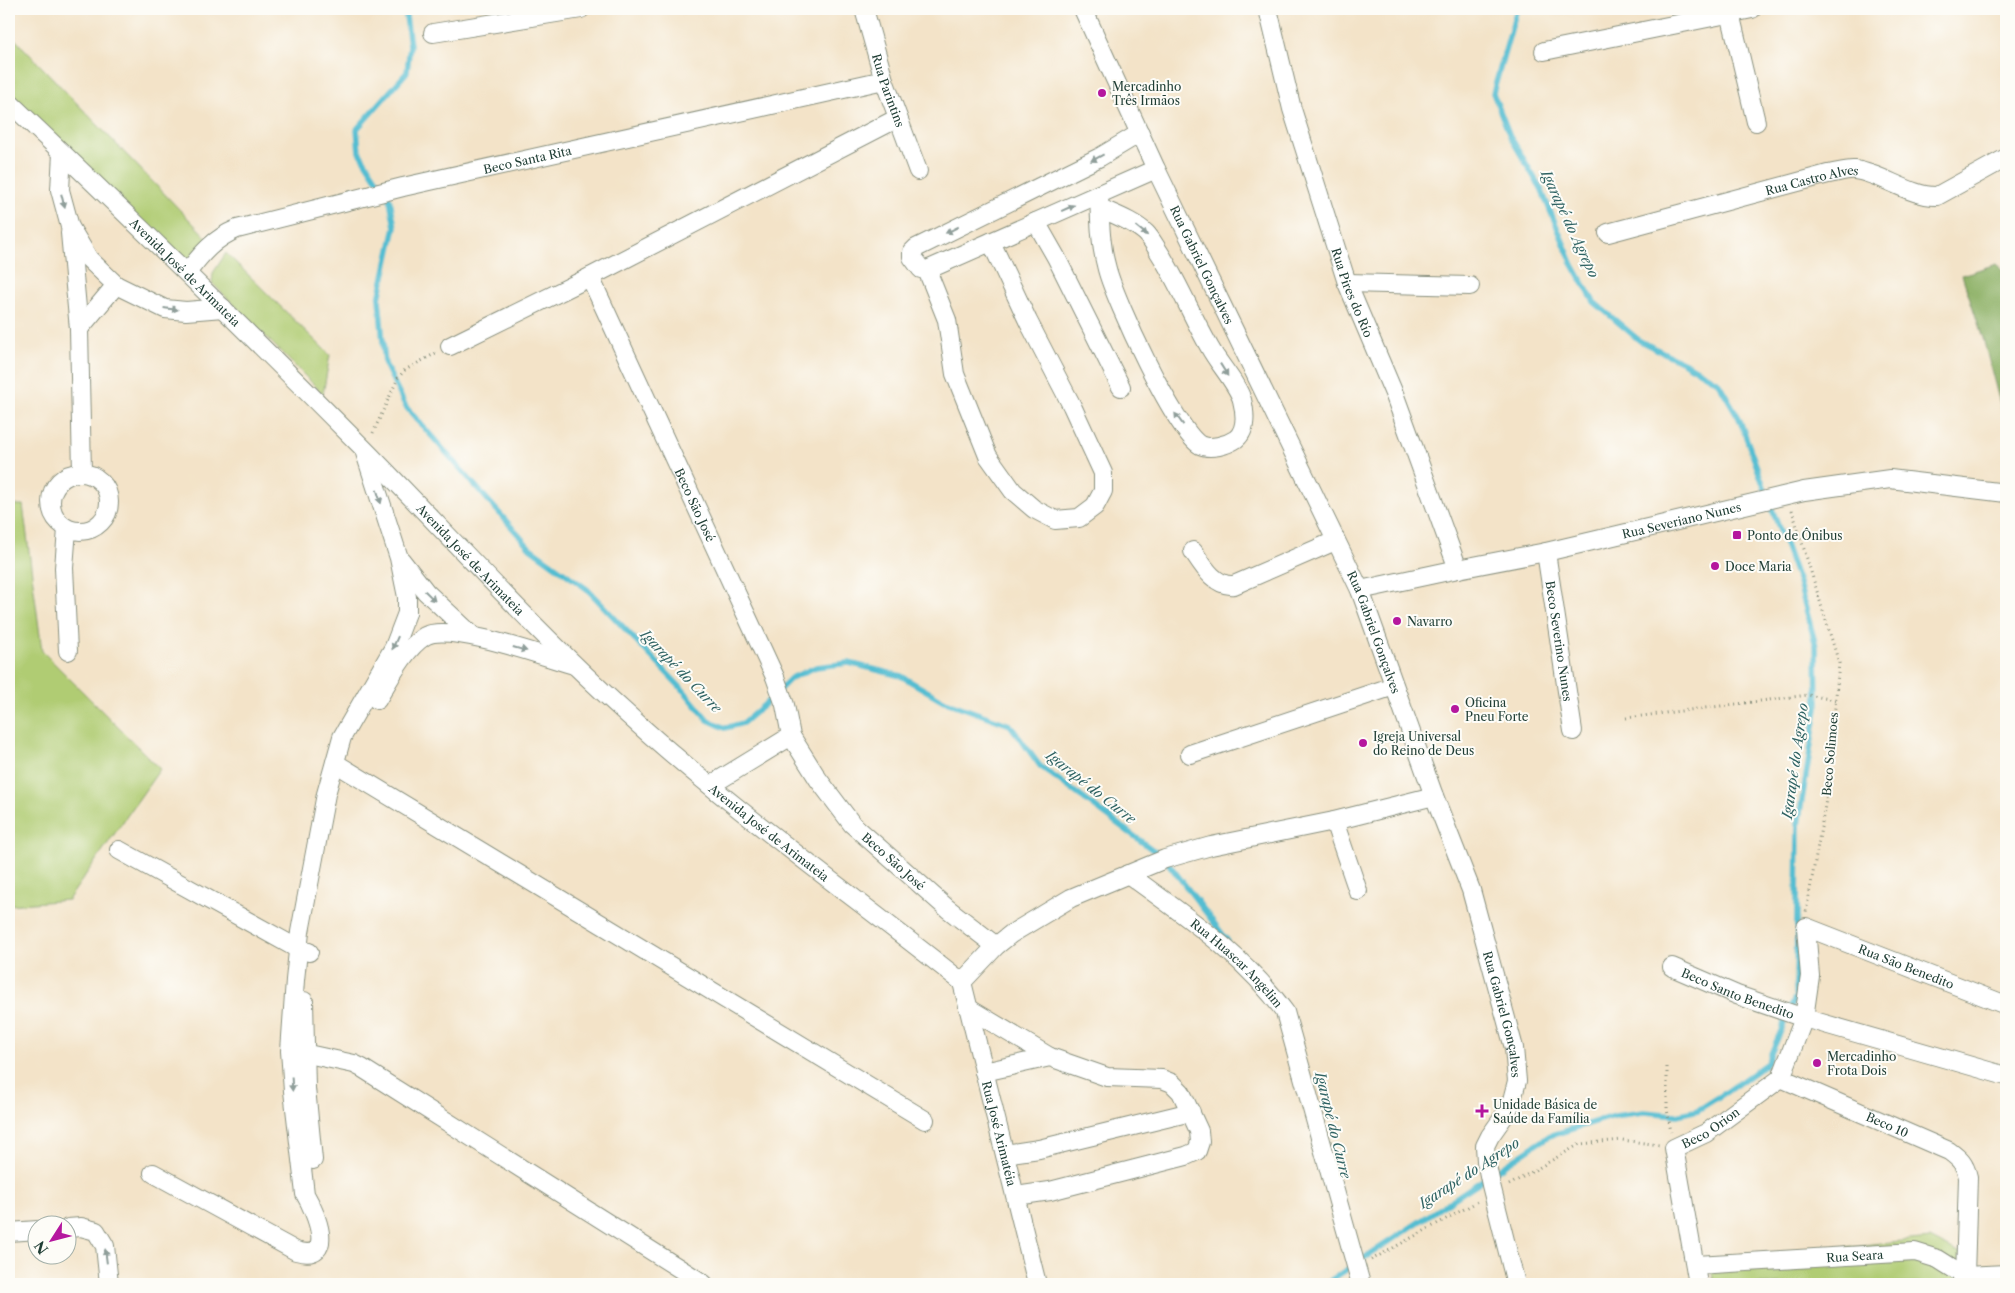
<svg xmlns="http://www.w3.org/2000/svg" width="2015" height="1293" viewBox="0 0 2015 1293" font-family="'Libre Caslon Text',serif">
<rect width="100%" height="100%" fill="#fdfcf7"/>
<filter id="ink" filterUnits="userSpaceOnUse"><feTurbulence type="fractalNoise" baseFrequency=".02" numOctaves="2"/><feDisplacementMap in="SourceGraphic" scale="10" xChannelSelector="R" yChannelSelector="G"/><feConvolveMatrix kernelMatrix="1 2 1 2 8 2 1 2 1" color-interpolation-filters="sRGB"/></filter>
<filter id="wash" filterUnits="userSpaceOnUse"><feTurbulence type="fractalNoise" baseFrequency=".0096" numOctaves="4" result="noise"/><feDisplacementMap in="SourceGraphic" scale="20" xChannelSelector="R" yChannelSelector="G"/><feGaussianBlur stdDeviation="1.12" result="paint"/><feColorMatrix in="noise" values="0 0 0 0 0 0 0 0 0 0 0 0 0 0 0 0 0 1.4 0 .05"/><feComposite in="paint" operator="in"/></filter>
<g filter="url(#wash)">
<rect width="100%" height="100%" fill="#f3e3c8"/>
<path fill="#b0cc73" stroke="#688454" d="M 9,33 L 209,240 L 186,264 L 9,94 Z
M 226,253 L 330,355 L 323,394 L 212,283 L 213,273 Z
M 9,505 L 23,505 L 42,651 L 160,769 L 68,900 L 9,905 Z
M 1930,1238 L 1972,1260 L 1959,1284 L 1714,1284 L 1710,1261 Z"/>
<path fill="#8cb065" stroke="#56764c" d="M 1996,264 L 2006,273 L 2006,427 L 1983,338 L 1962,275 Z"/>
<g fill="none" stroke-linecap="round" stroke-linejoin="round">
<path stroke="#54bdd1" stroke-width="5.5" d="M 405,9 L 410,45 L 407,72 L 357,129 L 359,152 L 390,200 L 395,227 L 379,299 L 385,364 L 406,407 L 530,548 L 587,589 L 685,692 L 708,720 L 725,728 L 743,723 L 764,705 L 791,678 L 816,667 L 849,663 L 901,676 L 944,701 L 1010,725 L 1040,766 L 1165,859 L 1227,940
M 1331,1284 L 1331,1280 L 1352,1266 L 1549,1136 L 1614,1116 L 1644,1112 L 1677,1115 L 1698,1110 L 1725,1093 L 1767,1063 L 1796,996 L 1798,825 L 1817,708 L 1816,646 L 1799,583 L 1739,418 L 1718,382 L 1685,363 L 1640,341 L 1594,302 L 1573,265 L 1541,189 L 1510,136 L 1493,93 L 1517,9"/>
</g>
</g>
<g filter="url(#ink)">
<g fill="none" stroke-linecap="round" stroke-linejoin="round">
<g stroke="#89907e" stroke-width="20">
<g id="minor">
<path id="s1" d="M 864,9 L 884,80 L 918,171"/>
<path id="s2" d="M 1083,9 L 1156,169 L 1360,590 L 1434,796 L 1471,890 L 1514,1048 L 1517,1081 L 1512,1100 L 1507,1112 L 1490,1136 L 1485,1146 L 1486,1161 L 1491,1185 L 1516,1284"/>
<path id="s3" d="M 1268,9 L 1292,109 L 1347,283 L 1395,396 L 1458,569"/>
<path d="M 1730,13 L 1756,122"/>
<path d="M 433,33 L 581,9"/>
<path d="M 1544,51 L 1752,9"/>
<path id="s4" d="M 9,102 C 129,216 247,331 364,449 C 451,537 534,630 626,713 C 732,810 850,893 962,982"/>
<path d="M 1140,133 L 1100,157 L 916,248 L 912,252 L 912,257 L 921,269 L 927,270 L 1156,169"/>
<path d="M 62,153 L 60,190 L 70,227 L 89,259 L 116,285 L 165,309 L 186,311 L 223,308"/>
<path d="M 1099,194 C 1100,220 1100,244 1107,269 C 1115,300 1175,430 1200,445 C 1210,450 1227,445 1236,439 C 1247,430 1245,412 1242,400 C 1238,385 1218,363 1210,348 C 1192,317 1179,283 1159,252 C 1155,246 1151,238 1146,233 C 1133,221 1115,215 1100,208"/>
<path d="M 1036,222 L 1056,257 L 1121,387"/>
<path d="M 70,233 L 79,329"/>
<path id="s5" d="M 1608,233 L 1828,174 C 1836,173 1847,169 1855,170 C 1883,174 1911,197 1937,196 L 2006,158"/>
<path d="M 927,270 L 947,320 L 955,374 L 988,456 L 1013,491 L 1034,509 L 1055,520 L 1079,518 L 1095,506 L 1103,491 L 1103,473 L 1072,406 L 1028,321 L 991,242"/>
<path id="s6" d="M 187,273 C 201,254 215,238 237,229 L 403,187 L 884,80"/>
<path id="s7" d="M 590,277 L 775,677 L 785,705 L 791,736 L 818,779 L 852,824 L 948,909 L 996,946"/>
<path d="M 1347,283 L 1470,286"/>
<path d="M 450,346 L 590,277 L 898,118"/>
<circle cx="80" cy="502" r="29"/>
<path d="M 82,473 L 79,329 L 116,285"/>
<path d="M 67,529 L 64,568 L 68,651"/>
<path d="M 1193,551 C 1203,566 1215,587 1234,585 L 1335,541"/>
<path id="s8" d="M 1546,552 L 1573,731"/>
<path d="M 401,560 L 426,592 L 473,636"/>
<path id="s9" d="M 1360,590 L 1458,569 L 1546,552 L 1804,491 L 1890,479 L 2006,493"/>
<path d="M 377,700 C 389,680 405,648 425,636 C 449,622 546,657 574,665"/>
<path d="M 1190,754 L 1394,686"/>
<path d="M 335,763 L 925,1120"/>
<path d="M 711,785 L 791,736"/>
<path d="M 1334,821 L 1358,891"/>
<path d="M 119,850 L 300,950 L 309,952"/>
<path id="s10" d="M 1128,874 C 1185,916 1243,954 1285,1012 L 1361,1284"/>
<path id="s11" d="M 1672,967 L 1737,995 L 1804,1018 L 2006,1076"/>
<path d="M 962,982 L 996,946 L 1011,934 L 1071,898 L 1165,859 L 1211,846 L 1334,821 L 1434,796"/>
<path id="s12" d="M 962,982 L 1037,1284"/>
<path d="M 304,1001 L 306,1088 L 313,1160"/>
<path d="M 968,1008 L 1050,1057"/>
<path d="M 294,1051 L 354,1064 L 362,1068 L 704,1284"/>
<path d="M 984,1072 L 1050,1057 L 1107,1077 L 1162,1079 L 1172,1083 L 1181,1092 L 1199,1131 L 1200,1142 L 1197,1151 L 1186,1156 L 1050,1191 L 1016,1196"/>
<path id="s13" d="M 1781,1078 L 1949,1151 C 1960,1159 1965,1164 1968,1177 L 1965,1276 L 1962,1284"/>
<path d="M 1005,1154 L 1039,1149 L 1191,1112"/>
<path d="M 153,1173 L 296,1251 C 338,1263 315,1211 305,1194 L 293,1091 L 290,1051 L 295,980 L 300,932 L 326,794 L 342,737 L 394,647 L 407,613 L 407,597 L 399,558 L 365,453"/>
<path d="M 68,1228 L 81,1227 L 96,1231 L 105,1246 L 109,1284"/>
<path d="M 9,1232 L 38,1230"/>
<path id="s14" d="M 1696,1265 L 1915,1252 L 1938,1259 L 1965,1276 L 2006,1274"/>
<path id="s15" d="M 1698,1284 L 1674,1148 L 1706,1133 L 1781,1078 L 1804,1018 L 1810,976 L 1806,927 L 2006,1005"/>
</g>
</g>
<path stroke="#89907e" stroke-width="3" stroke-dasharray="1 4" stroke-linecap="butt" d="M 373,433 L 398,378 L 405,370 L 436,353
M 1792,510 L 1839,663 L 1827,794 L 1806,912
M 1626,718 L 1808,695 L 1835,700
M 1667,1067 L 1667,1109 L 1671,1132
M 1509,1185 L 1580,1144 L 1622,1140 L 1659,1145
M 1371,1260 L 1477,1202"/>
<use href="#minor" stroke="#fff" stroke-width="18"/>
</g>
<defs><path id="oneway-solid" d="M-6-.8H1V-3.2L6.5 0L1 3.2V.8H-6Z" transform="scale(1.25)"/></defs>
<g fill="#8f9e9a">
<use href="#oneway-solid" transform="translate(1097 158) rotate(152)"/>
<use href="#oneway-solid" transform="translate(63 201) rotate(76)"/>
<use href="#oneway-solid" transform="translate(1068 208) rotate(-24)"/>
<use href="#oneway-solid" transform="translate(952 230) rotate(154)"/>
<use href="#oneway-solid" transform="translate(1142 231) rotate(40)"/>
<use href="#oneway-solid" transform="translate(171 309) rotate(7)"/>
<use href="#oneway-solid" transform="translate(1224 370) rotate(58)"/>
<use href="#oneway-solid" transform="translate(1179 419) rotate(-126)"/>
<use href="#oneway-solid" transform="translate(379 497) rotate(73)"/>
<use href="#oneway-solid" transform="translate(430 596) rotate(45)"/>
<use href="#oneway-solid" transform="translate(395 643) rotate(114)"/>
<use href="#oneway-solid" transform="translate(520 649) rotate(16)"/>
<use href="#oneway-solid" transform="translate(292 1084) rotate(87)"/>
<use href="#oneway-solid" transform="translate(106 1256) rotate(-97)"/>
</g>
</g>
<g fill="#b5179e" stroke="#fdfcf7" stroke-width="2">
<circle cx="1102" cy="93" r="5"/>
<rect x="1732" y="530" width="10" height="10" rx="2.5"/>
<circle cx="1715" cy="566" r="5"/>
<circle cx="1397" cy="621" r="5"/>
<circle cx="1455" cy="709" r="5"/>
<circle cx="1363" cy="743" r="5"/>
<circle cx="1817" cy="1063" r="5"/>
<path d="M1479.5 1103.5h5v5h5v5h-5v5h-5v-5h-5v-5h5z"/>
</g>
<g text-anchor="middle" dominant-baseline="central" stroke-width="4" stroke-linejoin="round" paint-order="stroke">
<g font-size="12" fill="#1f3d34" stroke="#fdfcf7" text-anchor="start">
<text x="1112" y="86">Mercadinho<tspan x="1112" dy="14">Três Irmãos</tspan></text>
<text x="1747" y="535">Ponto de Ônibus</text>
<text x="1725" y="566">Doce Maria</text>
<text x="1407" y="621">Navarro</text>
<text x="1465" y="702">Oficina<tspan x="1465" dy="14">Pneu Forte</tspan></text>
<text x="1373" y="736">Igreja Universal<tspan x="1373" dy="14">do Reino de Deus</tspan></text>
<text x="1827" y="1056">Mercadinho<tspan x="1827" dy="14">Frota Dois</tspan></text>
<text x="1493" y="1104">Unidade Básica de<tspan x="1493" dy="14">Saúde da Família</tspan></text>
</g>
<g font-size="12" fill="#1f3d34" stroke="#fdfcf7">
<text stroke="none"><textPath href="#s1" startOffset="85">Rua Parintins</textPath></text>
<text stroke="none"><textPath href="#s6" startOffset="366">Beco Santa Rita</textPath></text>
<text stroke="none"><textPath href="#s5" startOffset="211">Rua Castro Alves</textPath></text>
<text stroke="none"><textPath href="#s2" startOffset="282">Rua Gabriel Gonçalves</textPath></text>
<text stroke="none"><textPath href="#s4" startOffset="245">Avenida José de Arimateia</textPath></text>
<text stroke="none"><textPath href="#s3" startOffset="296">Rua Pires do Río</textPath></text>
<text stroke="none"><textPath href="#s7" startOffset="251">Beco São José</textPath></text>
<text stroke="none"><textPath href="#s9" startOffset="329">Rua Severiano Nunes</textPath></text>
<text stroke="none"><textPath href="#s4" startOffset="650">Avenida José de Arimateia</textPath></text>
<text stroke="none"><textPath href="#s2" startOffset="688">Rua Gabriel Gonçalves</textPath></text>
<text stroke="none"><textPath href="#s8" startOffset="90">Beco Severino Nunes</textPath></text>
<text transform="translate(1830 754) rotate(-85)">Beco Solimoes</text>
<text stroke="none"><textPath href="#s4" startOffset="1055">Avenida José de Arimateia</textPath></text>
<text stroke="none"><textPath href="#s7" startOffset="665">Beco São José</textPath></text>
<text stroke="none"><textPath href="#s10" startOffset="141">Rua Huascar Angelim</textPath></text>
<text stroke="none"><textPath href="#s15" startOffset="530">Rua São Benedito</textPath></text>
<text stroke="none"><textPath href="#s11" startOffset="71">Beco Santo Benedito</textPath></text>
<text stroke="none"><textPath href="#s2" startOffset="1092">Rua Gabriel Gonçalves</textPath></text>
<text stroke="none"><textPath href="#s13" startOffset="116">Beco 10</textPath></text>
<text stroke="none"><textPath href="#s15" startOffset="180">Beco Orion</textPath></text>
<text stroke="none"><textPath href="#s12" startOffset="156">Rua José Arimatéia</textPath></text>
<text stroke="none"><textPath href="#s14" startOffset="159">Rua Seara</textPath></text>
</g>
<g font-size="14" font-style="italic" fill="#2f6363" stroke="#fdfcf7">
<text transform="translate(1570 224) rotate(65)">Igarapé do Agrepo</text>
<text transform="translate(681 671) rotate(46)">Igarapé do Curre</text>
<text transform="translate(1795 761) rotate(-82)">Igarapé do Agrepo</text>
<text transform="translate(1091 787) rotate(38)">Igarapé do Curre</text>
<text transform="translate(1333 1125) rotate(76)">Igarapé do Curre</text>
<text transform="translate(1469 1173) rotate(-33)">Igarapé do Agrepo</text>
</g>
</g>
<rect width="2015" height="1293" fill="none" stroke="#fdfcf7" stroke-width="30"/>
<g transform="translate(52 1240) rotate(234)"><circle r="24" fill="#fdfcf7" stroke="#a4b0a9"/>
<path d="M0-4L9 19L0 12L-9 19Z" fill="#b5179e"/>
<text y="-8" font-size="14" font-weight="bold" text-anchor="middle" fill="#1f3d34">N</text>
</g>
</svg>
